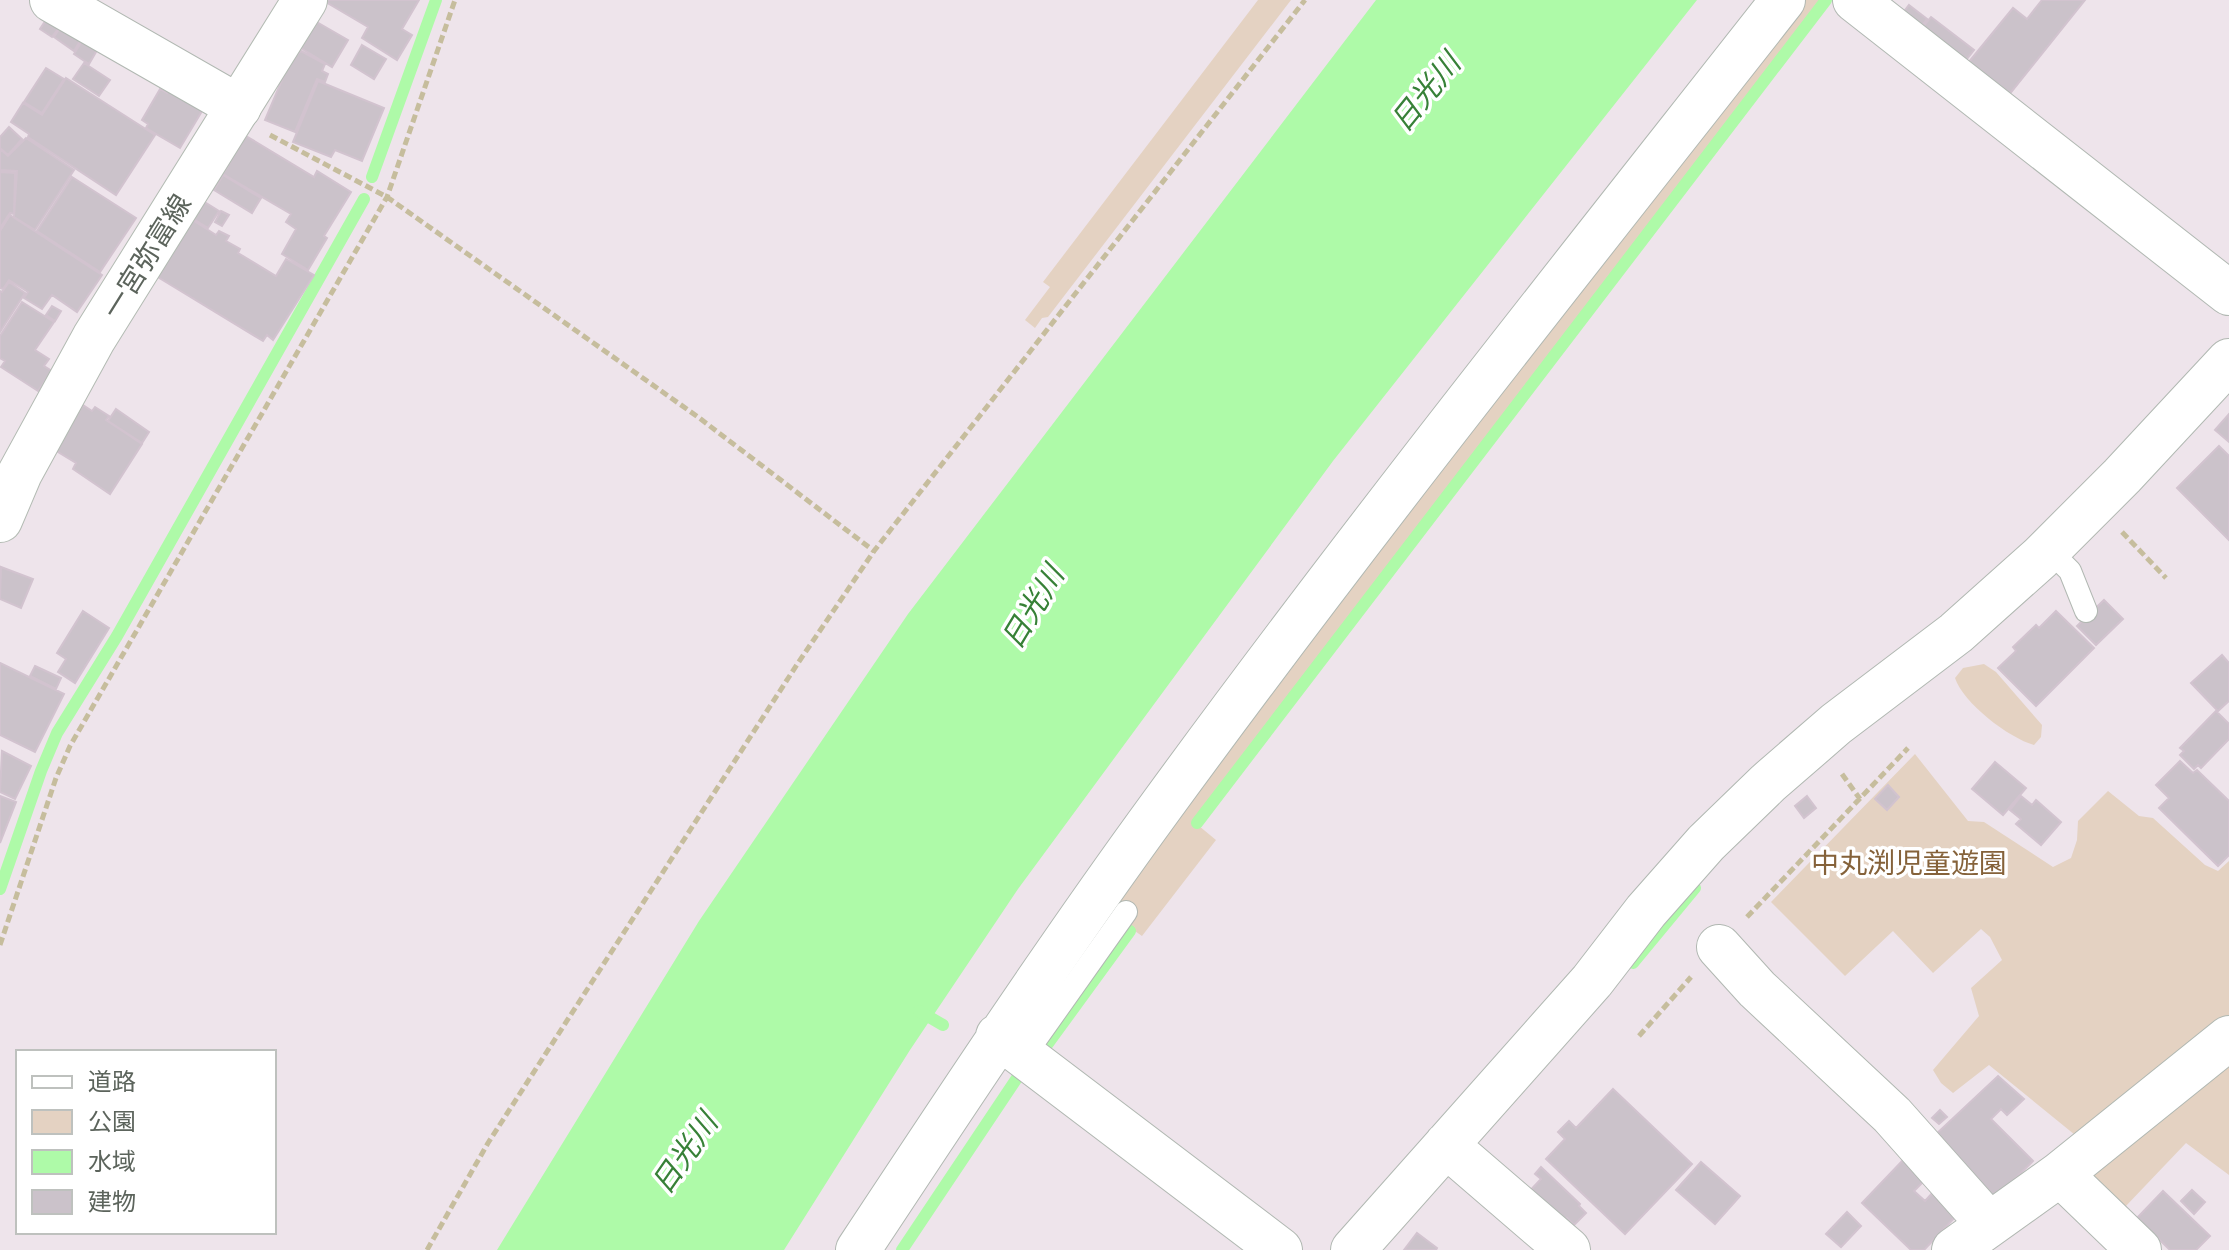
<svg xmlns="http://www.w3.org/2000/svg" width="2229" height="1250" viewBox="0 0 2229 1250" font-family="'Golos Text','Noto Sans JP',sans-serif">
<rect width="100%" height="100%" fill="#eee4eb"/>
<path fill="#e4d2c2" d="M 1258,0 L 1291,0 L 1048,317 L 1042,318 L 1035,328 L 1025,320 L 1050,287 L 1043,282 Z
M 1796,0 L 1822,0 L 1193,821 L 1216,840 L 1142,936 L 1112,915 L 1032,1029 L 1168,818 Z
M 1984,664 L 1996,672 L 2042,725 L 2041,737 L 2034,745 C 2009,738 1963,703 1955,678 L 1963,668 Z
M 1915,754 L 1968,821 L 1984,822 L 2053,867 L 2071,858 L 2077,840 L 2078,821 L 2108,791 L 2139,816 L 2153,818 L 2205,865 L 2218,871 L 2229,861 L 2229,1024 L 2080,1139 L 1989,1065 L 1953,1093 L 1941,1083 L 1933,1070 L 1979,1016 L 1971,988 L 2002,960 L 1990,937 L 1981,929 L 1933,973 L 1893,931 L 1845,976 L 1771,902 Z
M 2229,1053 L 2229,1175 L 2186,1143 L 2125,1207 L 2084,1176 Z"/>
<path fill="#aefaa8" d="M 1376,0 L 1697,0 L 1333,461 L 1018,889 L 910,1050 L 784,1250 L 497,1250 L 699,921 L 908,614 Z"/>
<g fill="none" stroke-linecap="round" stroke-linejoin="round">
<path stroke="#aefaa8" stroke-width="12" d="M 372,177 L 436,0
M 1197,823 L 1826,0
M 0,889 L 41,771 L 57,733 L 117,636 L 364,199
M 1633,963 L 1695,888
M 919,1011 L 943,1025
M 1041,1053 L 1130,931
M 902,1250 L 1021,1072"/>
</g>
<path fill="#cbc2ca" stroke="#d2c3cf" stroke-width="2" d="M 327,0 L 419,0 L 402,29 L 412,35 L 397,60 L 362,38 L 368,27 L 326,2 Z
M 2042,0 L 2085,0 L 2004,101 L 1963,69 L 2013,8 L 2027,19 Z
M 1909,5 L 1927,19 L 1920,28 L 1902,14 Z
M 49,15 L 62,23 L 52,37 L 40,29 Z
M 1931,17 L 1974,50 L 1963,64 L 1920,30 Z
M 315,21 L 348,40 L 332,67 L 299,47 Z
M 63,23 L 83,36 L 74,51 L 54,37 Z
M 85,36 L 100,45 L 89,64 L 74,54 Z
M 362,45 L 386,59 L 374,79 L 351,65 Z
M 301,51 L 325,64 L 322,71 L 328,74 L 325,82 L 317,79 L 295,132 L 265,120 L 290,61 Z
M 84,63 L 110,80 L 99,96 L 73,79 Z
M 46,68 L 64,79 L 42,113 L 24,102 Z
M 66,78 L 155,135 L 116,195 L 28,137 L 29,134 L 11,122 L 23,103 L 42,115 Z
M 318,81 L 384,108 L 362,161 L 335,150 L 331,157 L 293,142 Z
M 171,86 L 205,106 L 180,148 L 146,128 L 148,124 L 142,120 L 160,89 L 167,93 Z
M 9,127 L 22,139 L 8,155 L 0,148 L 0,137 Z
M 246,136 L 314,177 L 317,171 L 351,192 L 324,236 L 327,238 L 308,270 L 282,254 L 296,229 L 286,222 L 291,214 L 223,174 Z
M 26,138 L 74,170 L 35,230 L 14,217 L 17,171 L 0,170 L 0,149 L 8,156 Z
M 0,172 L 15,173 L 14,214 L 10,213 L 0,228 Z
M 223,175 L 261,198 L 252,213 L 214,190 Z
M 72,177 L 136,218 L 100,272 L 37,231 Z
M 203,201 L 219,211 L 208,228 L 192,218 Z
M 221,211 L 229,215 L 222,226 L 215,222 Z
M 10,215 L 102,275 L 77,312 L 52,295 L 42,309 L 24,298 L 28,292 L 9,280 L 3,289 L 0,288 L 0,231 Z
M 191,219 L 216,235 L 219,231 L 229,236 L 226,241 L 240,249 L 238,253 L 276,276 L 286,259 L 314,275 L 273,340 L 267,335 L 263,341 L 156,276 Z
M 9,282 L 25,293 L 0,332 L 0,291 L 2,292 Z
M 22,302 L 54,322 L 35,350 L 49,359 L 44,366 L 52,371 L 38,391 L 1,367 L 5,361 L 0,358 L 0,336 Z
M 52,306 L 61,311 L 55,321 L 46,315 Z
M 83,405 L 92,411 L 95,407 L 109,416 L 106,420 L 142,444 L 110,494 L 73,469 L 76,463 L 53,449 Z
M 116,409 L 149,432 L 142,443 L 108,421 Z
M 2229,414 L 2229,442 L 2215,430 Z
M 2219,446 L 2229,456 L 2229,540 L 2177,488 Z
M 1,567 L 33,579 L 21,608 L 0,599 Z
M 2104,600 L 2123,619 L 2096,645 L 2077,626 Z
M 83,611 L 109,628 L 75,683 L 58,672 L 66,659 L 57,653 Z
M 2056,611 L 2094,648 L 2036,706 L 1998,668 L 2016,651 L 2013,647 L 2036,625 L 2039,628 Z
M 2222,655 L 2229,663 L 2229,701 L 2218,711 L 2191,683 Z
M 0,663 L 64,694 L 35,752 L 0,735 Z
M 35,666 L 61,678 L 56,689 L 30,676 Z
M 2216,711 L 2229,724 L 2229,739 L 2201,768 L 2198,765 L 2194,769 L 2180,755 L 2184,751 L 2180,748 Z
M 2,751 L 31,766 L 15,799 L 0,792 Z
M 2180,761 L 2193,773 L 2197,770 L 2229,801 L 2229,855 L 2218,866 L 2159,808 L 2169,798 L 2156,785 Z
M 1995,762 L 2026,788 L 2003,815 L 1972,789 Z
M 1888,785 L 1899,797 L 1887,810 L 1875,799 Z
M 0,796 L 16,802 L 0,843 Z
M 1807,796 L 1816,808 L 1804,818 L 1795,806 Z
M 2021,796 L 2032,805 L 2036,800 L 2061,822 L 2041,845 L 2016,824 L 2021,819 L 2010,810 Z
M 1998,1076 L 2024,1099 L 2007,1115 L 2001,1109 L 1991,1119 L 2033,1161 L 1991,1202 L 1934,1136 Z
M 1613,1089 L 1692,1164 L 1625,1234 L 1546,1159 L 1565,1139 L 1558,1132 L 1569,1121 L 1576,1128 Z
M 1940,1110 L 1947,1117 L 1939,1124 L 1932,1118 Z
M 1906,1157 L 1927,1178 L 1914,1191 L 1925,1201 L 1936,1189 L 1960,1212 L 1924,1250 L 1911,1250 L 1862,1203 Z
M 1701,1162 L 1740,1196 L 1715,1224 L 1676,1190 Z
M 1541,1167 L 1580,1204 L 1579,1206 L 1586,1213 L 1574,1225 L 1567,1218 L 1556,1230 L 1523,1198 L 1541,1179 L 1535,1174 Z
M 2192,1190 L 2205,1202 L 2194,1214 L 2181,1201 Z
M 2163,1191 L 2210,1236 L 2196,1250 L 2170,1250 L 2137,1218 Z
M 1847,1212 L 1861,1226 L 1841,1247 L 1826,1234 Z
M 1417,1233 L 1437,1248 L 1436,1250 L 1404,1250 Z"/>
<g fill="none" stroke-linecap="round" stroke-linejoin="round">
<g stroke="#b1b8b2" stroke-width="24">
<path id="service" d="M 2048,549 L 2070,571 L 2086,611
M 1024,1056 L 1126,912"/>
</g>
<g stroke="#b1b8b2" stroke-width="46">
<path id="minor" d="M 52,0 L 239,107
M 1855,0 L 2229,293
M 1719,947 L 1757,989 L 1892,1115 L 1989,1224
M 998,1036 L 1280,1250
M 1446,1145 L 1568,1250
M 2060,1174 L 2139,1250
M 858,1250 C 957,1100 1056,950 1162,805 C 1362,531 1574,266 1783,0
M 1353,1250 L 1592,981 L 1646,911 L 1706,843 L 1768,783 L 1836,724 L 1956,633 L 2040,558 L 2122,476 L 2229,361
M 1954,1250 L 2060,1174 L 2229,1038"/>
</g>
<g stroke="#b3bbb3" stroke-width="46">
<path id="secondary" d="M 0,520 L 20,473 L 94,338 L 305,0"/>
</g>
<path stroke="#c6bd9d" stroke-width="5" stroke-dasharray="8 4" stroke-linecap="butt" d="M 270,135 L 387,197 L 698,417 L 874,551
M 2122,532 L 2166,578
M 1842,774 L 1860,799
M 1747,917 L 1908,748
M 0,945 L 56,778 L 70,746 L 387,197 L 455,0
M 1639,1036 L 1691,977
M 427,1250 L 488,1143 L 798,663 L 874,551 L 1305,0"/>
<use href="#service" stroke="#fff" stroke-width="22"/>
<use href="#minor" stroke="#fff" stroke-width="44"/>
<use href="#secondary" stroke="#fff" stroke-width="44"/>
</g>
<g text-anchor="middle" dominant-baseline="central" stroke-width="7" stroke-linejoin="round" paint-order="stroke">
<g font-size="28" fill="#5c645c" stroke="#fff">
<text transform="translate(146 256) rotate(-58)">一宮弥富線</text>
</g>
<g font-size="28" fill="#85623a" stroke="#fff">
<text x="1909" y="862">中丸渕児童遊園</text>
</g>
<g font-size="30" font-style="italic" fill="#378137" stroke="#fff">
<text transform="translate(1425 92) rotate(-51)">日光川</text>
<text transform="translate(1032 607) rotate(-59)">日光川</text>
<text transform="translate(684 1153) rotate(-55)">日光川</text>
</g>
</g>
<rect x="16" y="1050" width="260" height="184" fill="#ffffff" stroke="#bec1be" stroke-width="2"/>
<rect x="32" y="1076" width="40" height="12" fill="#ffffff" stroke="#bec1be" stroke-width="2"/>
<text x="88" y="1090" font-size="24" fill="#5c645c">道路</text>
<rect x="32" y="1110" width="40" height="24" fill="#e4d2c2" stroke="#bec1be" stroke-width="2"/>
<text x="88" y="1130" font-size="24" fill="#5c645c">公園</text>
<rect x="32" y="1150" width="40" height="24" fill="#aefaa8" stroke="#bec1be" stroke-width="2"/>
<text x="88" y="1170" font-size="24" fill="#5c645c">水域</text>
<rect x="32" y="1190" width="40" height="24" fill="#cbc2ca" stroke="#bec1be" stroke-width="2"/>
<text x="88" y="1210" font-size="24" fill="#5c645c">建物</text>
</svg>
